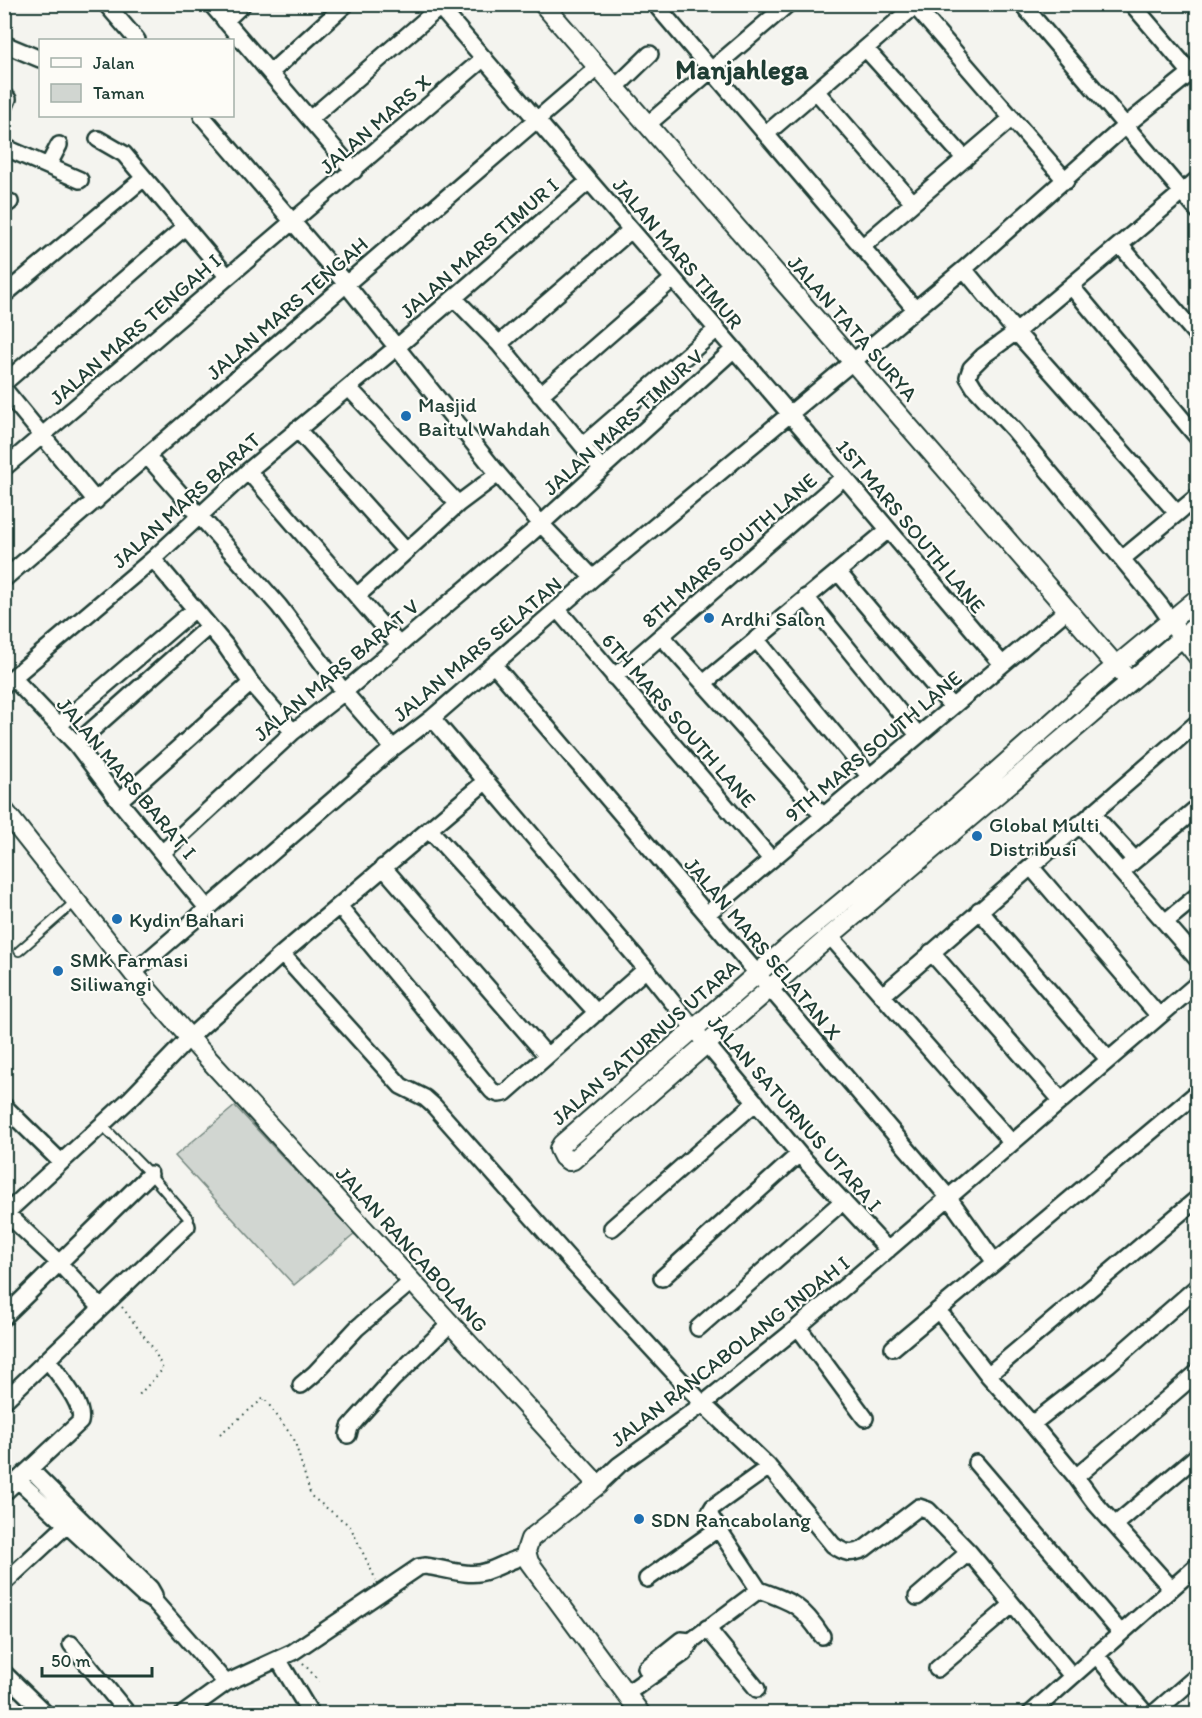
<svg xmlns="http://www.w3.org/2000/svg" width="1202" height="1718" viewBox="0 0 1202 1718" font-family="Itim,sans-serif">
<rect width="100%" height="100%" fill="#f4f4ef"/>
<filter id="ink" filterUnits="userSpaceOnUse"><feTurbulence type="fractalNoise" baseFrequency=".0167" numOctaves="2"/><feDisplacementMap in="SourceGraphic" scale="12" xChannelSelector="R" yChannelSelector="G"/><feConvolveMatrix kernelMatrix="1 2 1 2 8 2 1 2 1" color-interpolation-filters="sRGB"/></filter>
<g filter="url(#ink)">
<path fill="#d1d6d1" stroke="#788a82" stroke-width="1.5" d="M 235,1106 L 355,1234 L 294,1285 L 175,1156 Z"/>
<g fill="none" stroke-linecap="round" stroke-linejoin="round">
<g stroke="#1f3d34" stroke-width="12">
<path id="service" d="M 19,951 L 76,901
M 102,1125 L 150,1174 L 189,1219 L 187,1226"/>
</g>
<g stroke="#1f3d34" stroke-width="20">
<path id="minor" d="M 106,4 L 137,40
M 211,4 L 354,171
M 437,4 L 844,477 L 1002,664
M 655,4 L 915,309
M 1022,4 L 1198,211
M 1132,4 L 1191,73
M 915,6 L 1066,181
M 225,21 L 243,4
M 4,44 L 40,59
M 866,49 L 965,159
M 270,73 L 346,4
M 615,88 L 650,54
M 816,91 L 913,203
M 4,108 L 8,99
M 202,116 L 346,284 L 498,474 L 541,524 L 593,578
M 310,119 L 440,7
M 647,125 L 788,4
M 766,134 L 917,4
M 98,139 L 124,154 L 227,276
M 4,147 L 80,180
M 48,166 L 59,145
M 4,206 L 10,202
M 1120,245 L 1198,337
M 863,246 L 1012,118
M 964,269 L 1016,332 L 1177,513
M 1071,286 L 1198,438
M 4,295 L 144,178
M 454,298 L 499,344 L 601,468
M 499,344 L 631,230
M 4,383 L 185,227
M 349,388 L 458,504
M 4,389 L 96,501
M 540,395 L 673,279
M 297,429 L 406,551
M 583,445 L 716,330
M 148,457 L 279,606 L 344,692 L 393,748
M 4,468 L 484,58
M 248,471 L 399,645
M 153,559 L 225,645 L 251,683 L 293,732
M 1122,559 L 1198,496
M 838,572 L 952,707
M 4,579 L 598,67
M 357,596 L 458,504 L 498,474
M 806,597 L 918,735
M 557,609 L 771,859
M 1171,621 L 1160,605 L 1122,559 L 1014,430 L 974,387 L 968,377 L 971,368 L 983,356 L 1016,332 L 1198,179
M 661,636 L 823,816
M 756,639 L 870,777
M 494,665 L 949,1198 L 994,1261
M 614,677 L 844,477
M 13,678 L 76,744 L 119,801 L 207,908
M 705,682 L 888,530
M 4,685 L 153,559 L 248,471 L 397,347 L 589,181
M 432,718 L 646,969 L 694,1029 L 799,1154 L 888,1250
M 59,725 L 195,609
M 76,744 L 209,626
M 119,801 L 251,683
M 1092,813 L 1135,860
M 1079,824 L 1198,960
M 429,829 L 597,1013
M 162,853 L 293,732 L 344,692 L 530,534 L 733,350
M 383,867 L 547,1056
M 1031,867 L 1159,1016
M 1121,872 L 1198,807
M 339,906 L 492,1091 L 499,1094 L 505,1093 L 646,969
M 979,910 L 1108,1059
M 707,914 L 1067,610
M 1165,922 L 1198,895
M 830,936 L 1011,1142
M 931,952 L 1061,1100
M 282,954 L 401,1086 L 425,1098 L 434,1106 L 571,1261 L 703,1404 L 768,1466 L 833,1545 C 844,1553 851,1555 864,1549 L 919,1507 L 928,1510 L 969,1552 L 1072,1676
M 133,973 L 393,748 L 432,718 L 593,578 L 964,269 L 1125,126 L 1198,67
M 883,995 L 1198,722
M 4,1106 L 61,1162
M 4,1211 L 58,1262 L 101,1308
M 4,1215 L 131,1098 L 190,1037 L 282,954 L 486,781
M 612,1228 L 756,1102
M 662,1278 L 799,1154
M 938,1310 L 988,1375 L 1032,1424 L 1076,1477 L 1095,1503 L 1171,1588
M 4,1317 L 150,1174
M 798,1327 L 865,1418
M 698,1328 L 843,1201
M 893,1348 L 1198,1092
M 988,1375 L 1198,1198
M 301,1385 L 314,1374 L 357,1328 L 411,1282
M 4,1401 L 187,1226
M 1032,1424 L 1109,1364 L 1198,1286
M 348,1435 L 350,1427 L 356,1420 L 393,1379 L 450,1324
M 976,1463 L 1120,1632
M 30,1469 L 150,1588 L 154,1595
M 1076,1477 L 1198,1372
M 18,1480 L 143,1595 L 155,1602 L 226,1683
M 598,1485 L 619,1465 L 703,1404 L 798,1327 L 1198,983
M 4,1493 L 80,1422 C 85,1404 58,1375 48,1360
M 1115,1525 L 1198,1455
M 647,1579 L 719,1528
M 4,1583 L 73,1519
M 759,1590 C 792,1602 802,1605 822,1636
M 917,1597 L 969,1552
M 707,1628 L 757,1689
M 71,1644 L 128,1714
M 1095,1654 L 1146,1714
M 278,1659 L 311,1714
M 646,1668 L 681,1640 L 691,1641
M 937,1669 L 1012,1605
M 4,1673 L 46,1714
M 626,1694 L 684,1653 L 691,1641 L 759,1590 L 710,1516 L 710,1512 L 713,1507 L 769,1467
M 183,1714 L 226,1683 L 293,1652 L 419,1567 L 425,1566 C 444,1568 469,1578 487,1571 C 502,1566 511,1559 527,1556
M 1030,1714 L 1198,1565
M 1153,1714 L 1198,1675"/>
</g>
<g stroke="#1f3d34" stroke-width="22">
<path id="tertiary" d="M 543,4 L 1124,675
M 1198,598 L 1104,676 L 945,817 L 790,945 L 562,1144 L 559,1149 L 563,1157 L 569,1161 L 573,1160 L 830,936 L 1198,624
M 1175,628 L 1198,657
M 4,810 L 133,973 L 202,1052 L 598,1485 L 530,1539 L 526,1551 L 529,1562 L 641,1714"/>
</g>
<path stroke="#1f3d34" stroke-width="2" stroke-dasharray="1.5 4.5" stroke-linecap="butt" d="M 122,1307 L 153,1348 L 163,1369 L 137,1397
M 220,1434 L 264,1398 L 294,1439 L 311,1496 L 350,1526 L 376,1580
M 303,1663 L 319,1681"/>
<use href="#service" stroke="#fdfcf7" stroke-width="8"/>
<use href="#minor" stroke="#fdfcf7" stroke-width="15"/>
<use href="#tertiary" stroke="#fdfcf7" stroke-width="18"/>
</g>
</g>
<g fill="#1f6fb2" stroke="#fdfcf7" stroke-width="2">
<circle cx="406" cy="416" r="6"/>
<circle cx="709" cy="618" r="6"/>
<circle cx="977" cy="836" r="6"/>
<circle cx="117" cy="919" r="6"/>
<circle cx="58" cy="971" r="6"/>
<circle cx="639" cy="1519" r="6"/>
</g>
<g text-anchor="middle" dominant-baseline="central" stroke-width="4.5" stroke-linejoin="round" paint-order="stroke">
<g font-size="21" fill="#1f3d34" stroke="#fdfcf7">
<text transform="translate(375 124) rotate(-41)">JALAN MARS X</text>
<text transform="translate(479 248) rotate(-41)">JALAN MARS TIMUR I</text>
<text transform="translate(678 253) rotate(50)">JALAN MARS TIMUR</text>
<text transform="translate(287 308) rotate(-41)">JALAN MARS TENGAH</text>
<text transform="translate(853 328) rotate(49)">JALAN TATA SURYA</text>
<text transform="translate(135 329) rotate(-41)">JALAN MARS TENGAH I</text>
<text transform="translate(623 422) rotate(-42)">JALAN MARS TIMUR V</text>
<text transform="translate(186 500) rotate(-42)">JALAN MARS BARAT</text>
<text transform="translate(911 526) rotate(50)">1ST MARS SOUTH LANE</text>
<text transform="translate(729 550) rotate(-41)">8TH MARS SOUTH LANE</text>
<text transform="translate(477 649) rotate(-40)">JALAN MARS SELATAN</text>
<text transform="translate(336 670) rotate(-40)">JALAN MARS BARAT V</text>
<text transform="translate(679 720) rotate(49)">6TH MARS SOUTH LANE</text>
<text transform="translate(873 746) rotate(-40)">9TH MARS SOUTH LANE</text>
<text transform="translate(127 778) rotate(50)">JALAN MARS BARAT I</text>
<text transform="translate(763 948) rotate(50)">JALAN MARS SELATAN X</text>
<text transform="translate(645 1042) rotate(-41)">JALAN SATURNUS UTARA</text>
<text transform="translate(795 1113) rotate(49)">JALAN SATURNUS UTARA I</text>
<text transform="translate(412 1249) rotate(48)">JALAN RANCABOLANG</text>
<text transform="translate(730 1351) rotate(-38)">JALAN RANCABOLANG INDAH I</text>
</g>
<g font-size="21" fill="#1f3d34" stroke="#fdfcf7" text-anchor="start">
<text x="418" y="404">Masjid<tspan x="418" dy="24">Baitul Wahdah</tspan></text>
<text x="721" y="618">Ardhi Salon</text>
<text x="989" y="824">Global Multi<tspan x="989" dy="24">Distribusi</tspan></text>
<text x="129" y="919">Kydin Bahari</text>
<text x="70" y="959">SMK Farmasi<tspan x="70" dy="24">Siliwangi</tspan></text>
<text x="651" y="1519">SDN Rancabolang</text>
</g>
<g font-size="27" font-weight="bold" fill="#1f3d34" stroke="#fdfcf7">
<text x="742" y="69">Manjahlega</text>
</g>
</g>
<rect width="1202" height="1718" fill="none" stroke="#fdfcf7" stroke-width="24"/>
<rect x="12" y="12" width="1178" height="1694" fill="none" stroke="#1f3d34" stroke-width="2" filter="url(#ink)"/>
<rect x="39" y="39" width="195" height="78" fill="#fdfcf7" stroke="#a4b0a9" stroke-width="1.5"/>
<rect x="51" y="58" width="30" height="9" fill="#fdfcf7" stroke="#a4b0a9" stroke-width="1.5"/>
<text x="93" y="69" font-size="18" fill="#1f3d34">Jalan</text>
<rect x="51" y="84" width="30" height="18" fill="#d1d6d1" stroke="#a4b0a9" stroke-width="1.5"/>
<text x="93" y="99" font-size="18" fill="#1f3d34">Taman</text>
<path d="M42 1667v9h110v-9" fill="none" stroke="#1f3d34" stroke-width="3"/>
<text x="51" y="1667" font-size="18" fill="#1f3d34" stroke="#fdfcf7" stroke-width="4.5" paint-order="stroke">50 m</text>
</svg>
